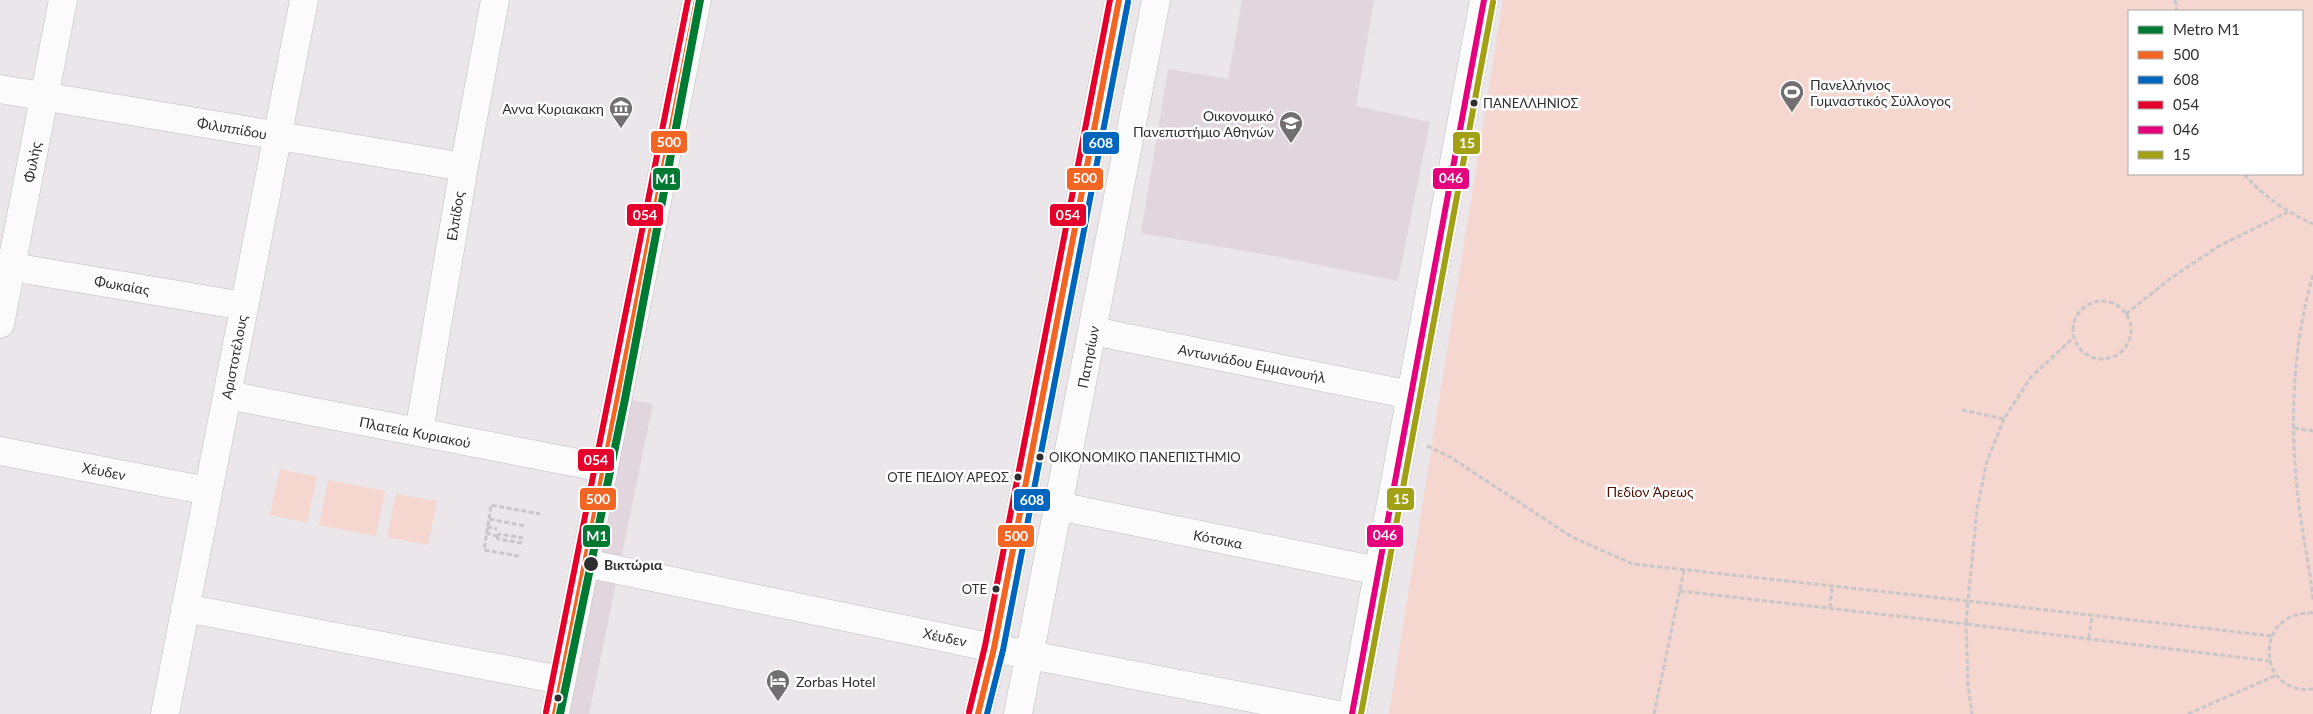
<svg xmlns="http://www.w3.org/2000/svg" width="2313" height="714" viewBox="0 0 2313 714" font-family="Lato,sans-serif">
<rect width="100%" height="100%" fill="#ebe6e9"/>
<path fill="#e1d6de" d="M 1242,0 L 1374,0 L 1356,106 L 1430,122 L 1398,281 L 1279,257 L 1141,233 L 1168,69 L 1228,79 Z
M 609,396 L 653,404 L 589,714 L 543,714 Z"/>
<path fill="#f5d7d0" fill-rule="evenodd" d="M 1503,0 L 2313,0 L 2313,714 L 1389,714 ZM 2129,11 L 2302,11 L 2302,174 L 2129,174 Z
M 280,469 L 317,477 L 307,523 L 270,515 Z
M 328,480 L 385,491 L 376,536 L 319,525 Z
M 396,494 L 437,501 L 428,545 L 387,537 Z"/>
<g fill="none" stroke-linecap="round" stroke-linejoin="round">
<g stroke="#bebbbd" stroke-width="29">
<path id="minor" d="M 0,89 L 464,167
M 0,265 L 244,306
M 0,324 L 63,0
M 1093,331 L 1411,395
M 227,395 L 604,468
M 419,432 L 464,167 L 495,0
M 0,451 L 208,491
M 1058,506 L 1378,571
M 585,563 L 994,648 L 1334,714
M 185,608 L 561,680
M 165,714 L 304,0"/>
</g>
<g stroke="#bebbbd" stroke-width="29">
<path id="major" d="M 555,714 L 697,0
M 978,714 L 994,648 L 1119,0
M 1018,714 L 1156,0
M 1352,714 L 1484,0"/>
</g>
<path stroke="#c8c6c8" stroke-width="3" stroke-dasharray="5 2.5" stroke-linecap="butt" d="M 2175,0 L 2177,11
M 2244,174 C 2264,197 2285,211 2313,224
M 2313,275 C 2291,351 2289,434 2300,513 C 2304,542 2310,570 2313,600
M2073 330a29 29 0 1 1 58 0a29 29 0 1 1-58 0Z
M 2126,314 L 2171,278 L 2219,246 L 2288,212
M 1962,410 L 2004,419 L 2031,377 L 2073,338
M 2294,428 L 2313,431
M 1427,446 L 1450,457 L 1572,537 L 1633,564 L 1968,601 L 1977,509 L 1987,461 L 2004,419
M 489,519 L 491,505 L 540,514
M 487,527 L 497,529
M 486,533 L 497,536
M 497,536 L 498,539 L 522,543
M 497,536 L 499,534 L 523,538
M 519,556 L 484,550 L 489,519 L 525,526
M 1680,591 L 1966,624 L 1968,685 L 1972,714
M 1830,608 L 1832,586
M 2313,613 C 2252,611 2257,696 2313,689
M 2089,638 L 2092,615
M 2270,661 L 1966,624 L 1968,601 L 2272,636
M 1654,714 L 1684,570
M 2188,714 L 2277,675"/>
<use href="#minor" stroke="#fcfbfc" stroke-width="28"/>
<use href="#major" stroke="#fcfbfc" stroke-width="28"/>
<g stroke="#fff" stroke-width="10">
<path id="bus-1" d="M 555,714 L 697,0
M 978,714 L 994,648 L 1119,0"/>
</g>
<g stroke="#fff" stroke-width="10">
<path id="bus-2" d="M 987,714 L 1003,650 L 1128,2"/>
</g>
<g stroke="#fff" stroke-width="10">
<path id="bus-3" d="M 546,712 L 688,0
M 969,712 L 985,646 L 1110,0"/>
</g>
<g stroke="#fff" stroke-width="10">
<path id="bus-4" d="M 1352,714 L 1484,0"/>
</g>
<g stroke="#fff" stroke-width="10">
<path id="bus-5" d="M 1361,714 L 1493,2"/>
</g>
<use href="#bus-1" stroke="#f26522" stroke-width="6"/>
<use href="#bus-2" stroke="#0065bd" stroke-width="6"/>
<use href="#bus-3" stroke="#e4002b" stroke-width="6"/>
<use href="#bus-4" stroke="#e5007d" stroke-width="6"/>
<use href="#bus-5" stroke="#a2a116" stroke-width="6"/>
<g stroke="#fff" stroke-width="11">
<path id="metro-1" d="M 560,714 L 625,399 L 700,0"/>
</g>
<use href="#metro-1" stroke="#007a33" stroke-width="8"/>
</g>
<defs>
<g id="stadium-pin" transform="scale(1.25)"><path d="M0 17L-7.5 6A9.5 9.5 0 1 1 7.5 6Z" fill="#726e71" stroke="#fff"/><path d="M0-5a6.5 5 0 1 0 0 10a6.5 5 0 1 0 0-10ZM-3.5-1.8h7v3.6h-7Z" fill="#fff"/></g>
<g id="museum-pin" transform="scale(1.25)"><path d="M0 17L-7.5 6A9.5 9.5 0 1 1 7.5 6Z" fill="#726e71" stroke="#fff"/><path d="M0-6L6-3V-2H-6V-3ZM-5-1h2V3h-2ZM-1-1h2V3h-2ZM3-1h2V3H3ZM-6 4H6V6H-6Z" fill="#fff"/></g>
<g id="university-pin" transform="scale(1.25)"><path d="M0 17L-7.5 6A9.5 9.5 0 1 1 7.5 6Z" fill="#726e71" stroke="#fff"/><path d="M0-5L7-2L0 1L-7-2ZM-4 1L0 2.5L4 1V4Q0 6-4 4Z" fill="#fff"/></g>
<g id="hotel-pin" transform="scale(1.25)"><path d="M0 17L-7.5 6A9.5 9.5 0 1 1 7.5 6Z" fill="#726e71" stroke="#fff"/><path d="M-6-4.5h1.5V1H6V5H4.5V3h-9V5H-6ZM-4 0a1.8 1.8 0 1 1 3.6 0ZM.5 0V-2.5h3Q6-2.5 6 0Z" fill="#fff"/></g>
</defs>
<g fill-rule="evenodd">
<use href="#stadium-pin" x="1792" y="92"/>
<use href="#museum-pin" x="621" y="108"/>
<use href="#university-pin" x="1291" y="123"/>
<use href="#hotel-pin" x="778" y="681"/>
</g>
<g fill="#312e30" stroke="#fff" stroke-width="2">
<circle cx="1474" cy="103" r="4.5"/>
<circle cx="1040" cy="457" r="4.5"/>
<circle cx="1018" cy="477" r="4.5"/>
<circle cx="591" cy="564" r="8"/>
<circle cx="996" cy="589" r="4.5"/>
<circle cx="558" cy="698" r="4.5"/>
</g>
<g text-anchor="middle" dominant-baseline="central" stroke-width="5" stroke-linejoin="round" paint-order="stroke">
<g font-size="13" fill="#312e30" stroke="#fff" text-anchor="start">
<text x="1483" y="103">ΠΑΝΕΛΛΗΝΙΟΣ</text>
<text x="1049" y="457">ΟΙΚΟΝΟΜΙΚΟ ΠΑΝΕΠΙΣΤΗΜΙΟ</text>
<text x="1009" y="477" text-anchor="end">ΟΤΕ ΠΕΔΙΟΥ ΑΡΕΩΣ</text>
<text x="987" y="589" text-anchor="end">ΟΤΕ</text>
</g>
<g font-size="14" fill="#312e30" stroke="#fff" text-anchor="start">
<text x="1810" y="84">Πανελλήνιος<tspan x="1810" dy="16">Γυμναστικός Σύλλογος</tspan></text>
<text x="604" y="108" text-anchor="end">Αννα Κυριακακη</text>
<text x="1274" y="115" text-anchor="end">Οικονομικό<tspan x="1274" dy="16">Πανεπιστήμιο Αθηνών</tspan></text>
<text x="796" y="681">Zorbas Hotel</text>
</g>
<g font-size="14" fill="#312e30" stroke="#fff">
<text transform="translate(232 128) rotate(10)">Φιλιππίδου</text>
<text transform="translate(32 162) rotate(-79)">Φυλής</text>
<text transform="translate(455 216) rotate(-81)">Ελπίδος</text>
<text transform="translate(122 285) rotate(10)">Φωκαίας</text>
<text transform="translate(234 357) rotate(-79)">Αριστοτέλους</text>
<text transform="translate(1088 357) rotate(-79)">Πατησίων</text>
<text transform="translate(1252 363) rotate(11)">Αντωνιάδου Εμμανουήλ</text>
<text transform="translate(415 432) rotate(11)">Πλατεία Κυριακού</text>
<text transform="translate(104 471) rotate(11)">Χέυδεν</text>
<text transform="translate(1218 539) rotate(11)">Κότσικα</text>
<text transform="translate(945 637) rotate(12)">Χέυδεν</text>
</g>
<g font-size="14" fill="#521000" stroke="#fff">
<text x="1650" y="491">Πεδίον Άρεως</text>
</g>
<g font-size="14" font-weight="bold" fill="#312e30" stroke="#fff" text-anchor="start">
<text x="604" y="564">Βικτώρια</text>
</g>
</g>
<g stroke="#fff" stroke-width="2">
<rect x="650" y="130" width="38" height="24" rx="5" fill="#f26522"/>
<rect x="1452" y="131" width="29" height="24" rx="5" fill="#a2a116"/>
<rect x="1082" y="131" width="38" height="24" rx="5" fill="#0065bd"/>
<rect x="1432" y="167" width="38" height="23" rx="5" fill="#e5007d"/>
<rect x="1066" y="167" width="38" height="24" rx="5" fill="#f26522"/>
<rect x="652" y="167" width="29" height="24" rx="5" fill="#007a33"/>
<rect x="626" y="203" width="38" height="24" rx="5" fill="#e4002b"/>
<rect x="1049" y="203" width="38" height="24" rx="5" fill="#e4002b"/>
<rect x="577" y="448" width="38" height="24" rx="5" fill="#e4002b"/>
<rect x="579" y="487" width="38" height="24" rx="5" fill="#f26522"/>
<rect x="1386" y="487" width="29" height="24" rx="5" fill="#a2a116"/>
<rect x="1013" y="488" width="38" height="24" rx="5" fill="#0065bd"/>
<rect x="1366" y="524" width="38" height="24" rx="5" fill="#e5007d"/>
<rect x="582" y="524" width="29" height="24" rx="5" fill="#007a33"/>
<rect x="997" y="524" width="38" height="24" rx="5" fill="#f26522"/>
</g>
<g font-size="14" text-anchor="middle" font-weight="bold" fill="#fff">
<text x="669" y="147">500</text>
<text x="1467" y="148">15</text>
<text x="1101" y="148">608</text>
<text x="1451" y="183">046</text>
<text x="1085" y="183">500</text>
<text x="666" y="184">Μ1</text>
<text x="645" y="220">054</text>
<text x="1068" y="220">054</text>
<text x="596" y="465">054</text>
<text x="598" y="504">500</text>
<text x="1401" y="504">15</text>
<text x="1032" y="505">608</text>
<text x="1385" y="540">046</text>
<text x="597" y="541">Μ1</text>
<text x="1016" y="541">500</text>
</g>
<rect x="2128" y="10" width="175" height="165" fill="#ffffff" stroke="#adabac"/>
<rect x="2138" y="26" width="25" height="8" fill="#007a33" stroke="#adabac"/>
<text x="2173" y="35" font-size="15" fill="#312e30">Metro Μ1</text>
<rect x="2138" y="51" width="25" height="8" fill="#f26522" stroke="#adabac"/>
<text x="2173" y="60" font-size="15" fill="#312e30">500</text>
<rect x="2138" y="76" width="25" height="8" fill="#0065bd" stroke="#adabac"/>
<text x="2173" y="85" font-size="15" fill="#312e30">608</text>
<rect x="2138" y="101" width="25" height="8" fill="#e4002b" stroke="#adabac"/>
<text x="2173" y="110" font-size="15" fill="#312e30">054</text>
<rect x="2138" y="126" width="25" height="8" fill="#e5007d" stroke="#adabac"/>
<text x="2173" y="135" font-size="15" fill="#312e30">046</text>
<rect x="2138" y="151" width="25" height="8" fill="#a2a116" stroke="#adabac"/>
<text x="2173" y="160" font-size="15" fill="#312e30">15</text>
</svg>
